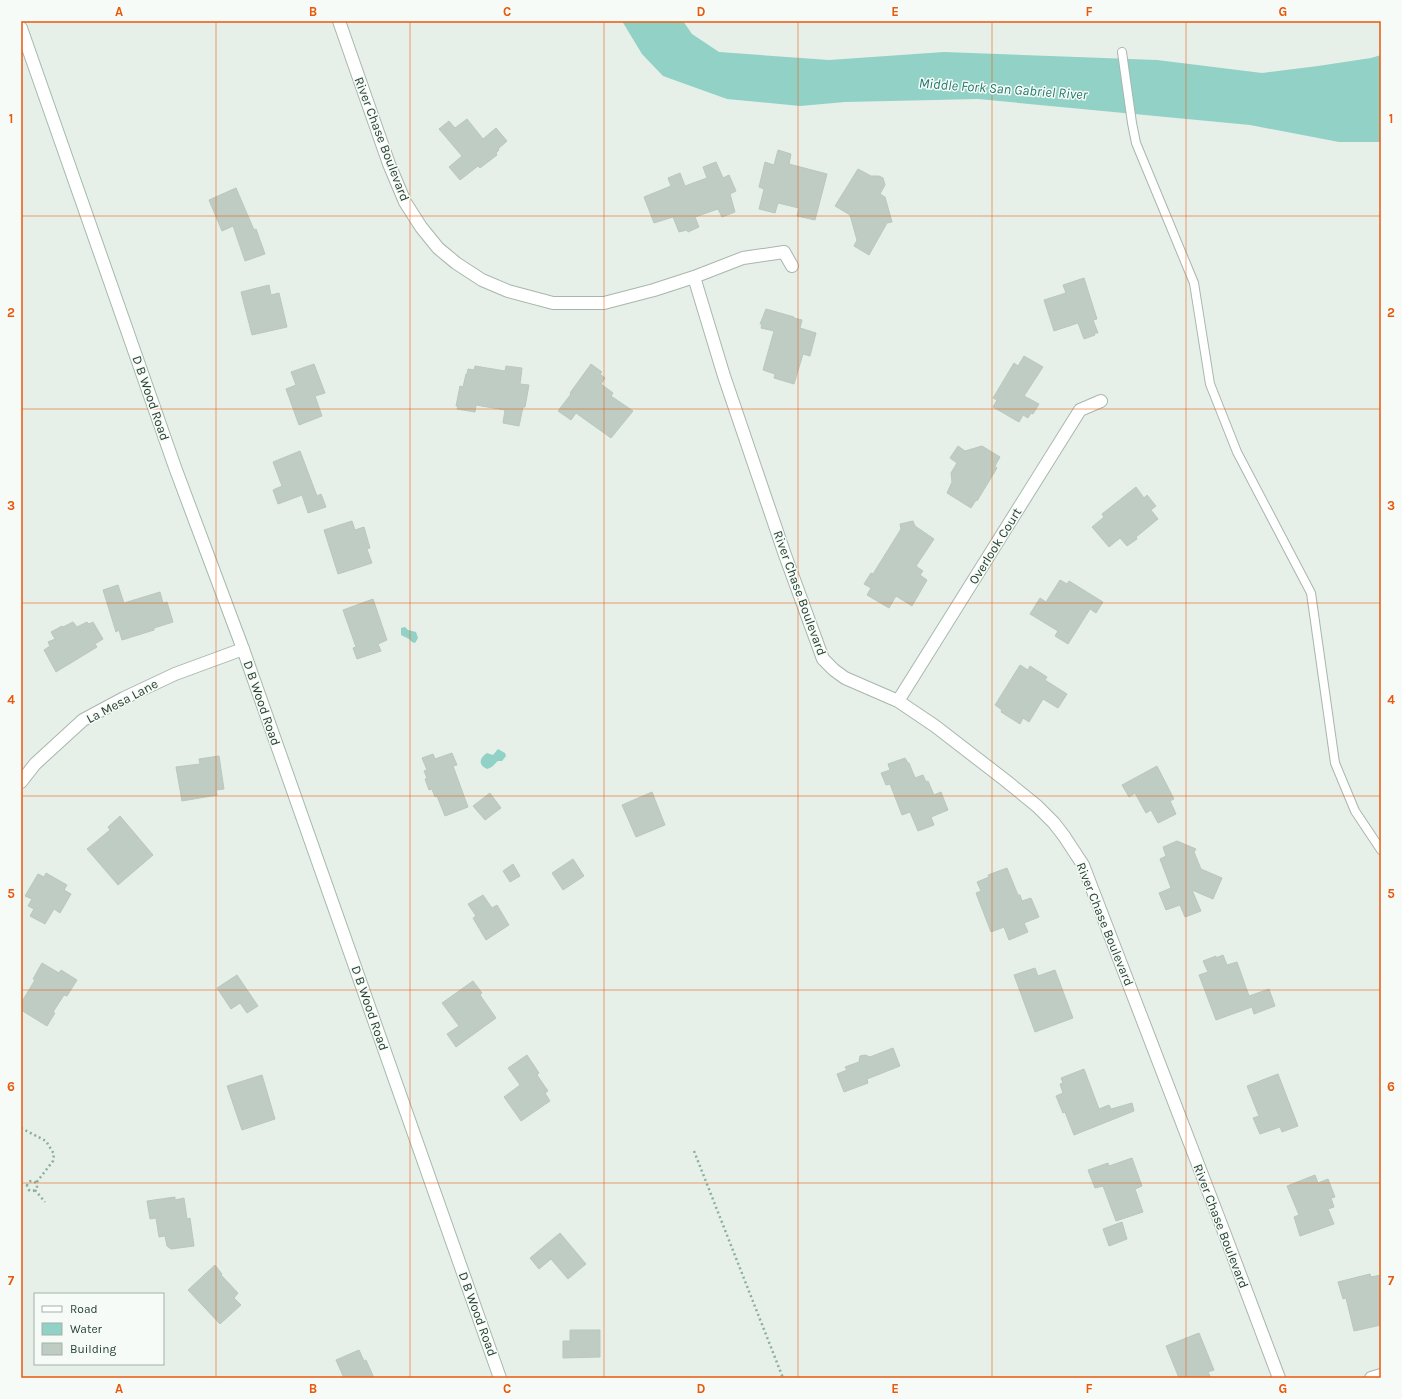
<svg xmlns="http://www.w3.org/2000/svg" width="1402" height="1399" viewBox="0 0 1402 1399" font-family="Karla,sans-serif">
<rect width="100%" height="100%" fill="#e6efe8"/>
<path fill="#91d1c6" d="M 622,21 L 683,21 L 692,34 L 719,52 L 829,60 L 944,52 L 1157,60 L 1262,73 L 1318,66 L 1371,58 L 1381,55 L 1381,142 L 1339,142 L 1250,125 L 978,99 L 845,102 L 800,106 L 727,99 L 663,76 L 642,54 Z
M 405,627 L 408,630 L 416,632 L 418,638 L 415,643 L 412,642 L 409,639 L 401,635 L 401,628 Z
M 498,749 L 505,753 L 506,756 L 502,761 L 498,761 C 493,765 494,767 487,769 C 478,765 479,758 487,753 L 493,755 Z"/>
<path fill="#bfccc3" stroke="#b9c8bd" d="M 467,119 L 483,139 L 496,128 L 507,141 L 498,149 L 499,150 L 496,153 L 497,155 L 480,168 L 478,166 L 460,180 L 449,167 L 462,156 L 439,129 L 449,121 L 455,128 Z
M 778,150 L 791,154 L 789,164 L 827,174 L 815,220 L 797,216 L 799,208 L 778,203 L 775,213 L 759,209 L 764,189 L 759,187 L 765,162 L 774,165 Z
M 716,162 L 723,178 L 729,175 L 736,191 L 730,194 L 735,212 L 722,217 L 718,209 L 695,217 L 699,227 L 688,232 L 687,230 L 679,232 L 673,217 L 654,223 L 644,197 L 671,186 L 668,178 L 680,173 L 685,186 L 707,178 L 703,167 Z
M 858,169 L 871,176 L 879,176 L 883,178 L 885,185 L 880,194 L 885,197 L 892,222 L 887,223 L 869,255 L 854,246 L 857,240 L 850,215 L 835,206 Z
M 236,188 L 254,230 L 256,229 L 265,254 L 245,261 L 233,226 L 222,231 L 209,200 Z
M 1084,278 L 1097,319 L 1093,320 L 1098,333 L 1094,333 L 1095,335 L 1084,339 L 1078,323 L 1054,331 L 1044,300 L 1066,293 L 1063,285 Z
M 269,285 L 271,295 L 279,293 L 287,327 L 252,335 L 241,292 Z
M 766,309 L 794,317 L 794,318 L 802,320 L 800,328 L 816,333 L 810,356 L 803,354 L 794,384 L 774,378 L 775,374 L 763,370 L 774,331 L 761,328 L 762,324 L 760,324 Z
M 1024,356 L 1043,367 L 1024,396 L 1039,404 L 1033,414 L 1031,413 L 1028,418 L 1023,415 L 1019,422 L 993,407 L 997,400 L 993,398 L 1014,363 L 1018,366 Z
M 314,364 L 325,393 L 315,396 L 322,416 L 299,425 L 286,389 L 296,385 L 291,372 Z
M 591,364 L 602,372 L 600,374 L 605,378 L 601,384 L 613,393 L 611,396 L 633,411 L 611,438 L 576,413 L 571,420 L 558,411 L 571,394 L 570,393 Z
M 475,366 L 505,371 L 506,366 L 522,368 L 520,384 L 529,385 L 525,407 L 523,407 L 519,426 L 503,423 L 505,410 L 476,405 L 475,412 L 457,409 L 458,406 L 456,406 L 460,386 L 463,387 L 466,374 L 467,374 L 468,369 L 474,370 Z
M 958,446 L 965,451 L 982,446 L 1000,457 L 995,466 L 997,468 L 977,501 L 976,500 L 971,508 L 947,493 L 952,482 L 951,473 L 957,463 L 950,458 Z
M 300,451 L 317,496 L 321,494 L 326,507 L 308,513 L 302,495 L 278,504 L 273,490 L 282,486 L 273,462 Z
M 1136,487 L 1144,498 L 1147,495 L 1156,506 L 1151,510 L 1158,519 L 1136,537 L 1137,539 L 1127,546 L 1120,538 L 1109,547 L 1092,527 L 1104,517 L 1102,514 Z
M 352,521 L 355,530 L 364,527 L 370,548 L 367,549 L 372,563 L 338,574 L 324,530 Z
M 913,521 L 915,526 L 934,539 L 916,566 L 923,571 L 920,575 L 927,580 L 912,606 L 896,596 L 889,608 L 867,595 L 871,588 L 864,584 L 871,573 L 873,574 L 901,529 L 900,524 Z
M 1060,580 L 1067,584 L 1069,581 L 1103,602 L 1096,613 L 1090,609 L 1068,644 L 1055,636 L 1058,631 L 1030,614 L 1040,598 L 1046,602 Z
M 118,585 L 124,603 L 160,592 L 163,603 L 167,602 L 173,622 L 154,628 L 154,630 L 122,640 L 119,630 L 116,632 L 103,590 Z
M 373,599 L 387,640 L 378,644 L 381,651 L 357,659 L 353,648 L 356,647 L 343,610 Z
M 73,622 L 77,627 L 87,622 L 89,624 L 93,622 L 103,639 L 95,644 L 97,647 L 56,672 L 44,650 L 50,646 L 48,642 L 55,639 L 51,632 L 62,626 L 63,627 Z
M 1020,665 L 1028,670 L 1030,666 L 1047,677 L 1045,680 L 1067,694 L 1058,708 L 1043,699 L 1029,722 L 1023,718 L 1020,724 L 1001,712 L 1002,710 L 995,705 Z
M 452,753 L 457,765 L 453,766 L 468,807 L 445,816 L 437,796 L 435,797 L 432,789 L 429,790 L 425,779 L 427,778 L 424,771 L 427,770 L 422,758 L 433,754 L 435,759 Z
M 219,756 L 224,789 L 216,790 L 217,795 L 182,801 L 176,767 L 200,764 L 199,759 Z
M 905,758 L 908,763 L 909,763 L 915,778 L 923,775 L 926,782 L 928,781 L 934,795 L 941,792 L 948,810 L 931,817 L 934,825 L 918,831 L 910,812 L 902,815 L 890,784 L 886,785 L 881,773 L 890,770 L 888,764 Z
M 1157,766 L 1174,799 L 1170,801 L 1176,814 L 1158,823 L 1151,810 L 1146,813 L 1135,793 L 1129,797 L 1122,785 Z
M 652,792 L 665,825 L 636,837 L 622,805 Z
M 490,793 L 501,808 L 485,820 L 473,806 Z
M 120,816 L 153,855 L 118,885 L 87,849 L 110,830 L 108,827 Z
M 1177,841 L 1196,849 L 1194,852 L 1201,869 L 1222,878 L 1213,899 L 1192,890 L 1201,911 L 1185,917 L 1180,905 L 1166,910 L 1159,893 L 1171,888 L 1160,859 L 1166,856 L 1163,847 Z
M 573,859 L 584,876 L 563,890 L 552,873 Z
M 513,864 L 520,876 L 510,882 L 503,871 Z
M 1007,868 L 1018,895 L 1020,895 L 1022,901 L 1031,898 L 1039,917 L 1024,923 L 1028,932 L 1009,940 L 1004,927 L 991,932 L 976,893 L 981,891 L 977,882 L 989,877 L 988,875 Z
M 46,873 L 67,885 L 64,890 L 71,894 L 60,913 L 54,909 L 45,924 L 30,916 L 34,909 L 28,906 L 32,899 L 25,896 L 38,874 L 44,877 Z
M 483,895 L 492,908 L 497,905 L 509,925 L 486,940 L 473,918 L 476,916 L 468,904 Z
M 1223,955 L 1227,965 L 1237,962 L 1249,996 L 1269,989 L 1275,1006 L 1254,1014 L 1252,1007 L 1216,1020 L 1199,975 L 1208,972 L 1203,961 L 1216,956 L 1216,958 Z
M 42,963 L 59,973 L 61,970 L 77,980 L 67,996 L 64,995 L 53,1012 L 55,1013 L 47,1026 L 21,1010 L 21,1003 L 35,980 L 33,979 Z
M 1035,968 L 1038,976 L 1055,970 L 1073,1018 L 1035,1032 L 1014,975 Z
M 237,975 L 258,1006 L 247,1013 L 240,1003 L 231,1009 L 217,988 Z
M 473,981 L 482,993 L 480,995 L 496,1018 L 456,1047 L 447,1034 L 459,1026 L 442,1003 Z
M 893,1048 L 900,1066 L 867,1079 L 868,1083 L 844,1092 L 837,1074 L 847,1070 L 845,1067 L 859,1062 L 860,1056 L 865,1055 L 870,1057 Z
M 527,1055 L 539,1073 L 537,1075 L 548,1091 L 545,1093 L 550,1101 L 521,1121 L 504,1097 L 520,1085 L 508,1068 Z
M 1084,1069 L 1099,1109 L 1109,1105 L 1111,1109 L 1132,1103 L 1134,1111 L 1074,1135 L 1065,1112 L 1063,1113 L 1056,1096 L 1063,1093 L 1060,1084 L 1063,1083 L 1061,1078 Z
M 1278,1074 L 1298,1126 L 1282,1132 L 1280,1127 L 1260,1134 L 1253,1118 L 1259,1116 L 1247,1086 Z
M 262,1075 L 275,1119 L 242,1130 L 227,1086 Z
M 1132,1158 L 1142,1186 L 1135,1189 L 1143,1212 L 1116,1221 L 1103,1186 L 1095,1188 L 1088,1170 L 1108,1163 L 1109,1166 Z
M 1315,1175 L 1318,1183 L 1328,1179 L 1335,1197 L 1331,1198 L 1334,1207 L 1328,1209 L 1334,1224 L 1300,1236 L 1294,1217 L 1299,1215 L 1287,1186 Z
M 175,1197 L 175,1200 L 184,1198 L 187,1219 L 190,1218 L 194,1246 L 171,1249 L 167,1246 L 165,1236 L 159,1237 L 156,1218 L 150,1219 L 147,1201 Z
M 1122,1222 L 1127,1239 L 1109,1246 L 1103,1229 Z
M 560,1233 L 586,1264 L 568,1279 L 551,1259 L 539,1269 L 530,1258 Z
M 215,1265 L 222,1274 L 221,1275 L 238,1293 L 234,1298 L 241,1305 L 220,1324 L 188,1290 Z
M 1370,1274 L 1371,1277 L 1381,1275 L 1381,1325 L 1354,1331 L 1346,1298 L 1343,1299 L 1338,1282 Z
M 570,1330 L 600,1330 L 600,1357 L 563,1358 L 563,1341 L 570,1341 Z
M 1199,1333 L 1214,1370 L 1208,1372 L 1211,1378 L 1179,1378 L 1166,1346 Z
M 359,1350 L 364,1361 L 366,1360 L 374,1378 L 344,1378 L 336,1360 Z"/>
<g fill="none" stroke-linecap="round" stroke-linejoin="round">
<g stroke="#a8b7ad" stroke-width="10">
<path id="service" d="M 1122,52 L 1132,123 L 1136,143 L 1194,283 L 1210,384 L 1237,452 L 1311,593 L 1335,763 L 1355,811 L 1381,850"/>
</g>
<g stroke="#a8b7ad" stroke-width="14">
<path id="minor" d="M 339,21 L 389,164 L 405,202 L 421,227 L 438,248 L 456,263 L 482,280 L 508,291 L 553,303 L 604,303 L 654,290 L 694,277 L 743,258 L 784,252 L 792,266
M 694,277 L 724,376 L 785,555 L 823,659 L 834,670 L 845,678 L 898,701 L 935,726 L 1005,780 L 1037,806 L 1054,823 L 1064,836 L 1083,865 L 1224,1232 L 1279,1378
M 898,701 L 1080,410 L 1101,401
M 21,782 L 35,764 L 83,720 L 124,698 L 175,674 L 243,649
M 1371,1378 L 1381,1375"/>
</g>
<g stroke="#a5baac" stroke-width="14">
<path id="secondary" d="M 21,28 L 176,470 L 243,649 L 500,1378"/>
</g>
<path stroke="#88b197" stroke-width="2.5" stroke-dasharray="2 3" stroke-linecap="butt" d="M 21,1128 L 46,1141 L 54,1154 L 53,1161 L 36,1183
M 694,1151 L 783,1378
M27 1186a5 5 0 1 1 10 0a5 5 0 1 1-10 0Z
M 35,1190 L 45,1202"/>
<use href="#service" stroke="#fff" stroke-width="8"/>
<use href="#minor" stroke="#fff" stroke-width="12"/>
<use href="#secondary" stroke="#fff" stroke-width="12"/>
</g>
<path fill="none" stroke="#e8590c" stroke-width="1" stroke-opacity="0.55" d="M 216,21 L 216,1378M 410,21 L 410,1378M 604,21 L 604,1378M 798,21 L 798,1378M 992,21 L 992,1378M 1186,21 L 1186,1378M 21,216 L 1381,216M 21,409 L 1381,409M 21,603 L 1381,603M 21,796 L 1381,796M 21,990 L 1381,990M 21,1183 L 1381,1183"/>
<g text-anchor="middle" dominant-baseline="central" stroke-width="3" stroke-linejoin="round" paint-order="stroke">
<g font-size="13" fill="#254130" stroke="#f7fbf8">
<text transform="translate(382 139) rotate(69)">River Chase Boulevard</text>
<text transform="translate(151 398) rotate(71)">D B Wood Road</text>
<text transform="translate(995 546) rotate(-58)">Overlook Court</text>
<text transform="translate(800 593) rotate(70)">River Chase Boulevard</text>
<text transform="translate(122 701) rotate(-28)">La Mesa Lane</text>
<text transform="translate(262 703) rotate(71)">D B Wood Road</text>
<text transform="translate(1105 924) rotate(68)">River Chase Boulevard</text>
<text transform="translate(370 1008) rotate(71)">D B Wood Road</text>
<text transform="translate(1221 1226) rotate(69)">River Chase Boulevard</text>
<text transform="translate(478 1314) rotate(70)">D B Wood Road</text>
</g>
<g font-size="14" font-style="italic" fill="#217b6d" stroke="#f7fbf8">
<text transform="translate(1003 89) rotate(4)">Middle Fork San Gabriel River</text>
</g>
</g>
<rect width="1402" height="1399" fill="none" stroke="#f7fbf8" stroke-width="44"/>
<rect x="34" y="1293" width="130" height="72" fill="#f7fbf8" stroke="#a3b1a8"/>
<rect x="42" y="1306" width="20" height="6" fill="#ffffff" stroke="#a3b1a8"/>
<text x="70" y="1313" font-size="12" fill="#254130">Road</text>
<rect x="42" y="1323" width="20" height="12" fill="#91d1c6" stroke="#a3b1a8"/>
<text x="70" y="1333" font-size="12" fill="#254130">Water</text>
<rect x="42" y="1343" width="20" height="12" fill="#bfccc3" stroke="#a3b1a8"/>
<text x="70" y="1353" font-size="12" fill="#254130">Building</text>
<rect x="22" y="22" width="1358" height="1355" fill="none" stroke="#e8590c" stroke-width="1.5"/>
<g font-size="13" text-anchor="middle" font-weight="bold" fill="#e8590c">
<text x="119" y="16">A</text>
<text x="313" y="16">B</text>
<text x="507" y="16">C</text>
<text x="701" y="16">D</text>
<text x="895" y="16">E</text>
<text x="1089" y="16">F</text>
<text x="1283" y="16">G</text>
<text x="11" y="123">1</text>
<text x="1391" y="123">1</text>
<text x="11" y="317">2</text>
<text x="1391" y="317">2</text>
<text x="11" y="510">3</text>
<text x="1391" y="510">3</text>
<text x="11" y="704">4</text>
<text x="1391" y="704">4</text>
<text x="11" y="898">5</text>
<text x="1391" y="898">5</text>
<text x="11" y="1091">6</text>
<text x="1391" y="1091">6</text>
<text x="11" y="1285">7</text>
<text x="1391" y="1285">7</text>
<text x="119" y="1393">A</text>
<text x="313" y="1393">B</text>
<text x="507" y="1393">C</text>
<text x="701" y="1393">D</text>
<text x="895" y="1393">E</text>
<text x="1089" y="1393">F</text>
<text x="1283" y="1393">G</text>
</g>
</svg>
